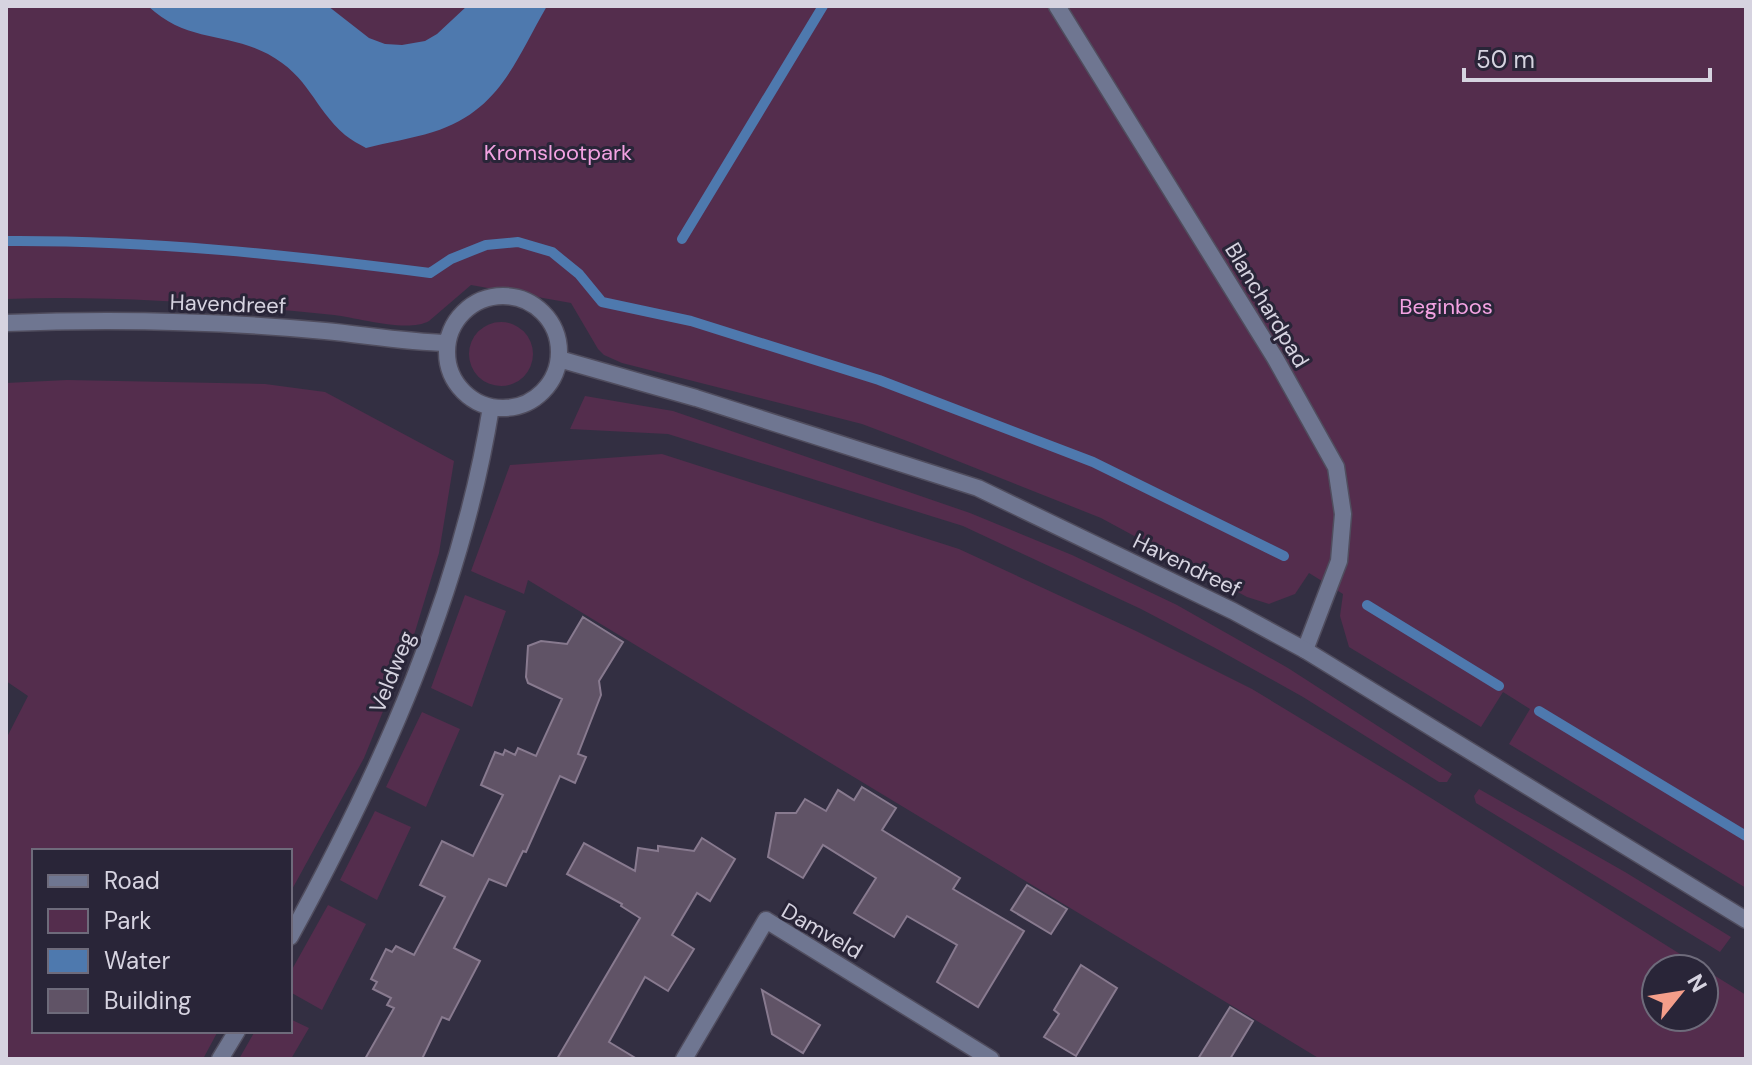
<svg xmlns="http://www.w3.org/2000/svg" width="1752" height="1065" viewBox="0 0 1752 1065" font-family="'DM Sans',sans-serif">
<rect width="100%" height="100%" fill="#332f42"/>
<path fill="#542d4d" d="M 6,6 L 1746,6 L 1746,888 L 1509,744 L 1530,709 L 1503,692 L 1481,727 L 1349,647 L 1340,616 L 1343,594 L 1309,573 L 1295,594 L 1269,604 L 1247,597 L 1101,518 L 915,444 L 862,424 L 622,363 L 604,355 L 598,349 L 571,303 L 471,285 L 429,321 C 408,333 359,318 334,315 C 225,304 115,295 6,299 Z
M469 354a32 32 0 1 1 64 0a32 32 0 1 1-64 0Z
M 67,380 L 265,384 L 325,392 L 454,461 L 439,553 L 414,635 L 364,758 L 290,893 L 290,851 L 34,851 L 34,1031 L 218,1031 L 203,1059 L 6,1059 L 6,739 L 28,696 L 6,681 L 6,383 Z
M 585,396 L 673,411 L 970,513 L 1072,555 L 1177,605 L 1288,668 L 1452,774 L 1447,782 L 1439,782 L 1303,697 L 1217,649 L 1141,609 L 963,526 L 668,434 L 570,429 Z
M 662,454 L 959,549 L 1136,631 L 1252,689 L 1399,778 L 1704,969 L 1656,969 L 1656,1017 L 1704,1017 L 1704,969 L 1746,995 L 1746,1059 L 1320,1059 L 528,580 L 524,594 L 471,571 L 510,465 Z
M 465,595 L 506,611 L 472,707 L 431,688 Z
M 422,712 L 460,729 L 426,807 L 386,787 Z
M 1479,789 L 1625,872 L 1731,937 L 1720,952 L 1476,803 L 1474,796 Z
M 375,811 L 411,827 L 377,900 L 340,880 Z
M 328,905 L 366,924 L 322,1010 L 290,992 L 290,973 Z
M 290,1019 L 309,1028 L 291,1059 L 239,1059 L 255,1031 L 290,1031 Z"/>
<path fill="#4e79ae" d="M 148,6 L 328,6 L 369,38 L 385,44 L 402,45 L 425,41 L 437,34 L 467,6 L 547,6 C 515,61 500,111 433,132 C 411,139 388,142 366,148 C 359,144 351,140 345,135 C 313,107 310,77 268,54 C 227,32 187,43 148,6 Z"/>
<g fill="none" stroke-linecap="round" stroke-linejoin="round">
<path stroke="#4e79ae" stroke-width="10" d="M 682,239 L 823,6
M 6,241 C 148,240 289,255 430,273 L 451,259 L 486,245 L 518,242 L 552,252 L 579,274 L 602,302 L 691,321 L 879,380 L 1093,462 L 1284,556
M 1367,605 L 1499,686
M 1539,711 L 1746,836"/>
</g>
<path fill="#605366" stroke="#887a8f" stroke-width="2" d="M 583,617 L 623,642 L 599,681 L 601,695 L 578,754 L 586,757 L 575,783 L 560,776 L 526,852 L 523,851 L 506,886 L 489,879 L 454,948 L 480,961 L 449,1020 L 442,1017 L 422,1059 L 365,1059 L 394,1008 L 387,1005 L 391,998 L 373,989 L 377,982 L 371,979 L 386,949 L 392,952 L 396,946 L 414,955 L 445,897 L 420,885 L 442,841 L 473,856 L 503,795 L 481,785 L 495,752 L 503,755 L 505,750 L 515,755 L 518,748 L 536,756 L 562,699 L 528,683 L 526,677 L 528,646 L 541,641 L 567,644 Z
M 862,787 L 896,808 L 882,830 L 960,878 L 953,889 L 1024,931 L 978,1007 L 937,982 L 957,945 L 907,916 L 894,937 L 854,913 L 876,878 L 823,845 L 803,878 L 768,857 L 776,813 L 796,813 L 805,799 L 826,811 L 838,790 L 854,800 Z
M 702,838 L 735,859 L 710,901 L 697,893 L 672,935 L 694,949 L 668,991 L 645,977 L 609,1042 L 637,1059 L 557,1059 L 640,918 L 621,906 L 622,904 L 567,874 L 584,843 L 635,871 L 638,848 L 658,851 L 658,846 L 694,851 Z
M 1027,885 L 1067,909 L 1051,934 L 1011,910 Z
M 1081,965 L 1117,988 L 1076,1056 L 1044,1037 L 1059,1014 L 1054,1010 Z
M 762,990 L 820,1025 L 803,1053 L 772,1034 Z
M 1230,1007 L 1253,1021 L 1230,1059 L 1198,1059 Z"/>
<g fill="none" stroke-linecap="round" stroke-linejoin="round">
<g stroke="#504d5e" stroke-width="19">
<path id="minor" d="M 1057,6 L 1275,358 L 1336,467 L 1343,514 L 1339,561 L 1305,650
M 684,1059 L 766,920 L 991,1059"/>
</g>
<g stroke="#504d5e" stroke-width="19">
<path id="tertiary" d="M447 352a56 56 0 1 1 112 0a56 56 0 1 1-112 0Z
M 6,323 C 112,319 219,321 325,331 C 366,335 406,342 447,343
M 559,359 L 696,398 L 978,488 L 1233,611 L 1305,650 L 1746,920
M 290,937 C 381,771 461,595 491,407
M 220,1059 L 237,1031"/>
</g>
<use href="#minor" stroke="#6f7691" stroke-width="16"/>
<use href="#tertiary" stroke="#6f7691" stroke-width="16"/>
</g>
<g text-anchor="middle" dominant-baseline="central" stroke-width="6" stroke-linejoin="round" paint-order="stroke">
<g font-size="22" fill="#f3a2e2" stroke="#292538">
<text x="558" y="152">Kromslootpark</text>
<text x="1446" y="306">Beginbos</text>
</g>
<g font-size="22" fill="#d6d3e0" stroke="#292538">
<text transform="translate(228 304) rotate(2)">Havendreef</text>
<text transform="translate(1267 305) rotate(59)">Blanchardpad</text>
<text transform="translate(1187 565) rotate(26)">Havendreef</text>
<text transform="translate(392 672) rotate(-68)">Veldweg</text>
<text transform="translate(822 931) rotate(30)">Damveld</text>
</g>
</g>
<rect width="1752" height="1065" fill="none" stroke="#d6d3e0" stroke-width="16"/>
<rect x="32" y="849" width="260" height="184" fill="#292538" stroke="#6e6b7b" stroke-width="2"/>
<rect x="48" y="875" width="40" height="12" fill="#6f7691" stroke="#6e6b7b" stroke-width="2"/>
<text x="104" y="889" font-size="24" fill="#d6d3e0">Road</text>
<rect x="48" y="909" width="40" height="24" fill="#542d4d" stroke="#6e6b7b" stroke-width="2"/>
<text x="104" y="929" font-size="24" fill="#d6d3e0">Park</text>
<rect x="48" y="949" width="40" height="24" fill="#4e79ae" stroke="#6e6b7b" stroke-width="2"/>
<text x="104" y="969" font-size="24" fill="#d6d3e0">Water</text>
<rect x="48" y="989" width="40" height="24" fill="#605366" stroke="#6e6b7b" stroke-width="2"/>
<text x="104" y="1009" font-size="24" fill="#d6d3e0">Building</text>
<g transform="translate(1680 993) rotate(60)"><circle r="38" fill="#292538" stroke="#6e6b7b" stroke-width="2"/>
<path d="M0-6L14 30L0 20L-14 30Z" fill="#f49e8a"/>
<text y="-12" font-size="22" font-weight="bold" text-anchor="middle" fill="#d6d3e0">N</text>
</g>
<path d="M1464 68v12h246v-12" fill="none" stroke="#d6d3e0" stroke-width="4"/>
<text x="1476" y="68" font-size="24" fill="#d6d3e0" stroke="#292538" stroke-width="6" paint-order="stroke">50 m</text>
</svg>
